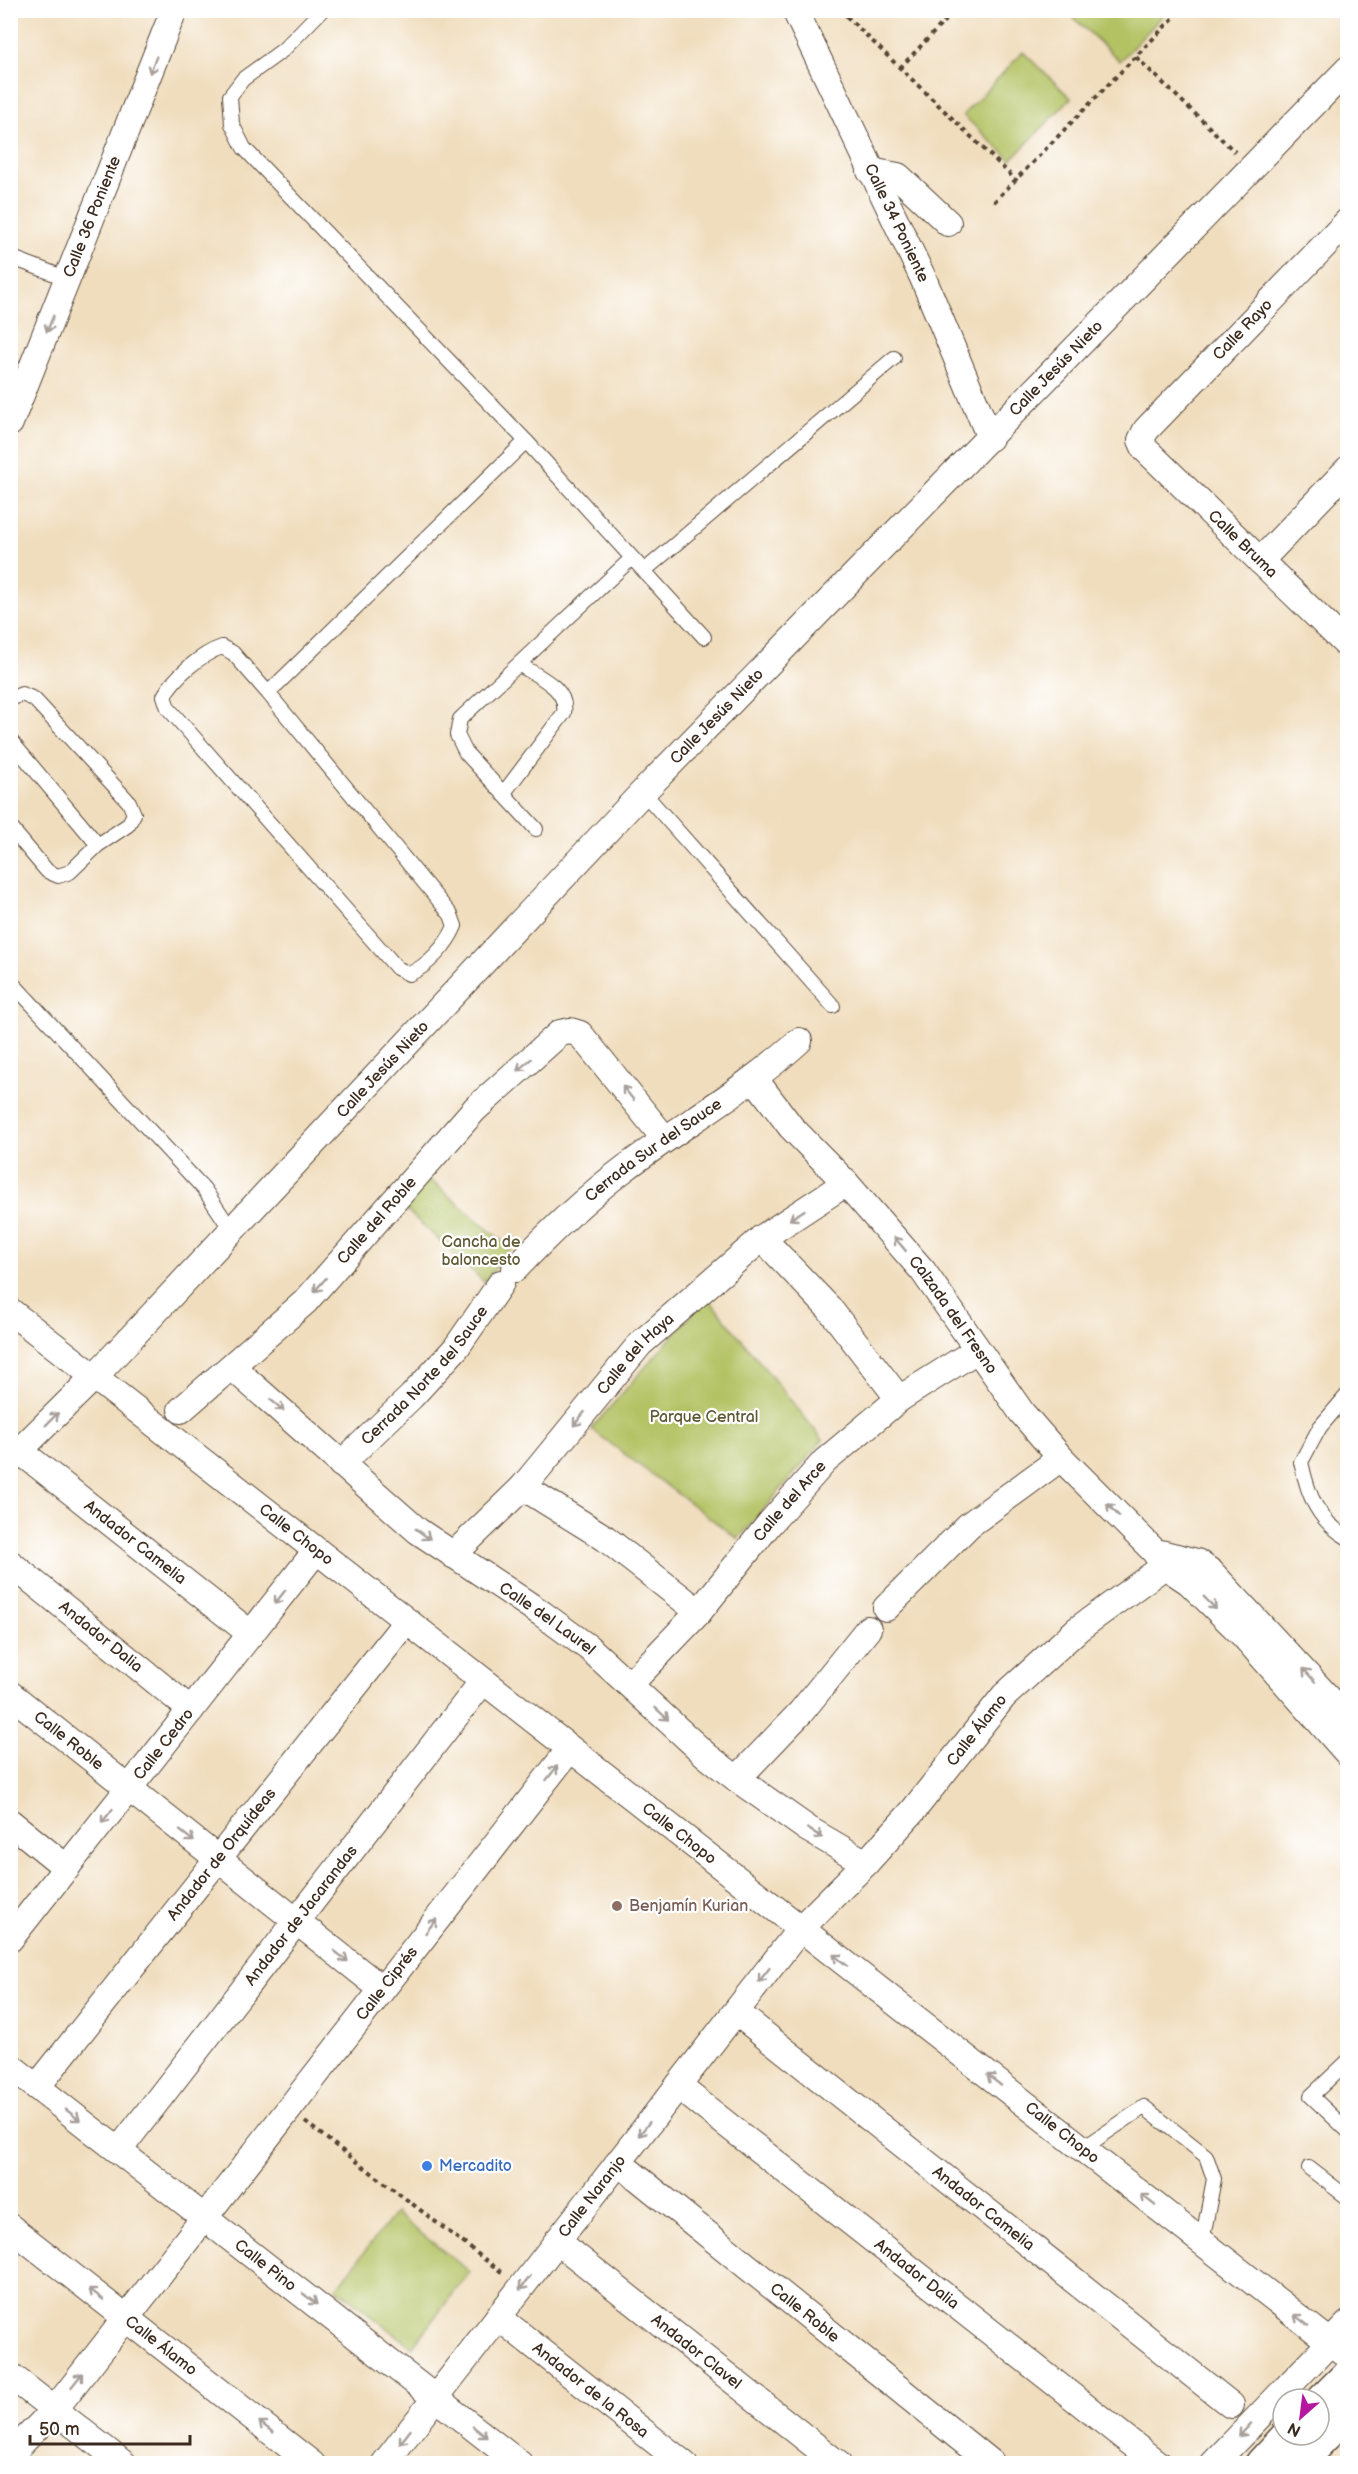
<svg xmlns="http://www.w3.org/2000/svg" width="1358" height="2474" viewBox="0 0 1358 2474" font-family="'Balsamiq Sans',sans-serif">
<rect width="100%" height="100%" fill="#fff"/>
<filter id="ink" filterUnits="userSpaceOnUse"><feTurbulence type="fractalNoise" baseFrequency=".0167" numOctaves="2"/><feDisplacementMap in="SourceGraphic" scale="12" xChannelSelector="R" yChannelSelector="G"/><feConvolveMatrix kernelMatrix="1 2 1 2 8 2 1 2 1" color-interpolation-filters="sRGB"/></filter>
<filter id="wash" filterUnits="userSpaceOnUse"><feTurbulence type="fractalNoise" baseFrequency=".008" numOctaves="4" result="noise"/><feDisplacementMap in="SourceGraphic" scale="24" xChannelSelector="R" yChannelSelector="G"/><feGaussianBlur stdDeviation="1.35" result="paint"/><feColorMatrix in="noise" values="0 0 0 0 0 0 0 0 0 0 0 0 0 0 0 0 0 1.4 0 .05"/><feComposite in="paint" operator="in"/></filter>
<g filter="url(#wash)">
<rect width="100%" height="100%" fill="#f0ddbd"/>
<path fill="#b3c264" stroke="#777641" stroke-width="1.5" d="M 1066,11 L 1167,11 L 1120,61 Z
M 1023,52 L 1071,98 L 1011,160 L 963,115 Z
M 428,1178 L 511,1249 L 484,1282 L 403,1207 Z
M 707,1297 L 823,1440 L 738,1539 L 591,1429 Z
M 395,2213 L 470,2272 L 412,2347 L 336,2288 Z"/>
</g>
<g filter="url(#ink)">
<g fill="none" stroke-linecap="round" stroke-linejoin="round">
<g stroke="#564536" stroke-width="16">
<path id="lane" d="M 322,10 L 283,50 L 243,79 L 230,96 L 232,124 L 244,148 L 526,441 L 704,637
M 10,257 L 68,279
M 644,571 L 894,358
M 222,647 L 233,653 L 268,693 L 451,915 L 455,926 C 447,945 428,966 409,974 L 397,968 L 168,708 L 164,696 C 174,677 201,654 222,647 Z
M 268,693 L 526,441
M 10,699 L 22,694 L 34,699 L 129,802 L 134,814 L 128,825 L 98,845 L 70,872 L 58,876 L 47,871 L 10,827
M 10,740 L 98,845
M 643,792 L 833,1006
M 503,794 L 564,713 C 568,688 539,677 520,665
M 536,829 L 466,753 L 457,735 L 460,719 L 632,558
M 16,987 L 204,1189 L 232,1231
M 1348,1394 L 1320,1427 L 1301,1462 C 1308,1495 1317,1520 1348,1538
M 1348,2061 L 1311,2096 L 1348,2131
M 1082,2149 L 1144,2107 L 1206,2156 L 1214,2179 L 1202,2242
M 1309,2168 L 1348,2198"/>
</g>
<g stroke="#564536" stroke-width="28">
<g id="street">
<path id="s1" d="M 795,10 L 923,278 L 990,438"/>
<path d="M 870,171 L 898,176 L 948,223"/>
<path id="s2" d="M 1348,221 L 1146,430 L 1141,440 L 1145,449 L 1348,646"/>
<path id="s3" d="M 10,423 L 174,10"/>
<path d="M 1260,561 L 1348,469"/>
<path id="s4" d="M 754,1078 L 791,1127 L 846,1183 L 923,1271 L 1022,1413 L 1061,1458 L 1154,1551 L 1165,1566 L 1189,1582 L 1243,1635 L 1348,1754"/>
<path d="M 762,1238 L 829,1308 L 899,1399"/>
<path id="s5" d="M 515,1269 C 549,1233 584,1199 624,1169 C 681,1126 745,1090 799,1041"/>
<path id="s6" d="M 10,1311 L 1348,2356"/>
<path id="s7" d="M 232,1367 L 418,1531 L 541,1613 L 589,1648 L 707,1756 L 737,1779 L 808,1829 L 866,1863"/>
<path id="s8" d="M 181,1410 L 305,1302 L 475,1109 L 560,1033 L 570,1031 L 580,1034 L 665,1139"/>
<path id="s9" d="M 20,1451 L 251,1634"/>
<path id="s10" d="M 10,1460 L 96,1375 L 643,792 L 1348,69"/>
<path id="s11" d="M 341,1464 L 411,1397 L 456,1348 L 501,1283"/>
<path d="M 523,1487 L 605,1538 L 699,1612"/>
<path d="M 1161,1553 L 1197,1562 L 1211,1572 L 1348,1719"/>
<path id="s12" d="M 453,1555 L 523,1487 L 640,1344 L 762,1238 L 846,1183"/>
<path id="s13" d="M 10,1563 L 191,1710"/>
<path d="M 886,1608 L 969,1525 L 1061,1458"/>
<path id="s14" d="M 630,1684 L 699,1612 L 770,1523 L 825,1461 L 899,1399 L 977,1350"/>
<path id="s15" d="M 10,1694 L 382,1989"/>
<path d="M 737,1779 L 801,1712 L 868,1629"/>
<path d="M 10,1822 L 67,1868"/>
<path id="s16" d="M 10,1939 L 316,1551"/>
<path id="s17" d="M 736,2012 L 1231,2405"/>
<path id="s18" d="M 10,2066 L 520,2464"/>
<path id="s19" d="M 678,2086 L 1158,2464"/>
<path id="s20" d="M 37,2087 L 406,1622"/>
<path id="s21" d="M 119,2150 L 483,1681"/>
<path id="s22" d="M 618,2162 L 992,2464"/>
<path id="s23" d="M 10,2227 L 312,2464"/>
<path id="s24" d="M 557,2241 L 838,2464"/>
<path id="s25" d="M 498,2317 L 684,2464"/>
<path d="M 10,2375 L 124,2464"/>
<path id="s26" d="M 10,2455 L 55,2409 L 570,1749"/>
<path id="s27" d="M 384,2464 L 800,1929 L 866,1863 L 912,1812 L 1004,1696 L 1078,1629 L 1177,1557"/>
<path d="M 1213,2464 L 1348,2324"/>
</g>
</g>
<g stroke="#564536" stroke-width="36">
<path id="secondary" d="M 1319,2405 L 1348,2376
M 1262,2464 L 1289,2435
M 1296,2464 L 1348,2411"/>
</g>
<path stroke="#564536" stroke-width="4" stroke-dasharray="4.5 4.5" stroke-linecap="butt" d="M 840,10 L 1017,181
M 1136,57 L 1235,152
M 900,68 L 955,10
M 994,202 L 1181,10
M 305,2122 L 504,2274"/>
<use href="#lane" stroke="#fff" stroke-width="14"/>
<use href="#street" stroke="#fff" stroke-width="26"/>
<use href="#secondary" stroke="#fff" stroke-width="33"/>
</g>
<defs><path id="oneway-shaft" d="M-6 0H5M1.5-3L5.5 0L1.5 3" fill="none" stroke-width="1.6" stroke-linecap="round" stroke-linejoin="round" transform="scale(1.5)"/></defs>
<g stroke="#a79f9a">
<use href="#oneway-shaft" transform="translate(153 65) rotate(112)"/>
<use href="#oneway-shaft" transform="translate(50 324) rotate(112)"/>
<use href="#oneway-shaft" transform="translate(524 1065) rotate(139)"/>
<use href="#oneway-shaft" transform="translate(628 1093) rotate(-129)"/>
<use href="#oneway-shaft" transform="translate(797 1215) rotate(147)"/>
<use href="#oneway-shaft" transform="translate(900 1244) rotate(-130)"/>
<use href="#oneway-shaft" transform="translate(320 1285) rotate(131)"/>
<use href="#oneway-shaft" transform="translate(277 1405) rotate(40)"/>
<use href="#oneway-shaft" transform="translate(52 1419) rotate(-45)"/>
<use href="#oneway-shaft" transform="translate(579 1419) rotate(129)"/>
<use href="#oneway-shaft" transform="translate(1113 1510) rotate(-135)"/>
<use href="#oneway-shaft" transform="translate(423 1534) rotate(36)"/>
<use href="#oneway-shaft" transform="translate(280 1597) rotate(128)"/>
<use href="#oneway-shaft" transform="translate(1210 1603) rotate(45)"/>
<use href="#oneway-shaft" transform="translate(1309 1675) rotate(-132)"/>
<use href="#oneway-shaft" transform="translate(662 1714) rotate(43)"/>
<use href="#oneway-shaft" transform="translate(552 1773) rotate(-52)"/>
<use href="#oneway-shaft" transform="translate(107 1816) rotate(128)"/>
<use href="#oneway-shaft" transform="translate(815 1833) rotate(31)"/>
<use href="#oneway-shaft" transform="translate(187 1836) rotate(38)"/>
<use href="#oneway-shaft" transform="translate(431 1926) rotate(-52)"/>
<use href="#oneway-shaft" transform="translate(341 1956) rotate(38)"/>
<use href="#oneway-shaft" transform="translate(840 1960) rotate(-142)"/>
<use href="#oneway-shaft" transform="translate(764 1975) rotate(128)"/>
<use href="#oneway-shaft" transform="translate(994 2080) rotate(-142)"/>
<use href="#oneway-shaft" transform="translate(73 2115) rotate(38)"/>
<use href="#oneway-shaft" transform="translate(644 2129) rotate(128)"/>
<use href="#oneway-shaft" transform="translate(1148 2200) rotate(-142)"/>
<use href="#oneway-shaft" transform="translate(525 2283) rotate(128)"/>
<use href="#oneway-shaft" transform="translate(96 2294) rotate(-142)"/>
<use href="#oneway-shaft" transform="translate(310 2299) rotate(38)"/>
<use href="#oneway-shaft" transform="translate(1301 2320) rotate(-142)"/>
<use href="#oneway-shaft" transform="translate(77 2380) rotate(-52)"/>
<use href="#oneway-shaft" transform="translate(266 2427) rotate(-142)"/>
<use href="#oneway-shaft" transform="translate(1245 2430) rotate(133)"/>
<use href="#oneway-shaft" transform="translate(480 2432) rotate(38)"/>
<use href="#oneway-shaft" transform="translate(405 2437) rotate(128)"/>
</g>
</g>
<circle fill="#8d6e63" stroke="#fff" stroke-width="2" cx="617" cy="1906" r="6"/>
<circle fill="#3f7fe0" stroke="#fff" stroke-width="2" cx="427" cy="2166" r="6"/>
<g text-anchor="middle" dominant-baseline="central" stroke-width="4.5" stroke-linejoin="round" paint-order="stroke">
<g font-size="16" fill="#3b2a1e" stroke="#fff">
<text stroke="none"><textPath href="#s3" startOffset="222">Calle 36 Poniente</textPath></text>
<text stroke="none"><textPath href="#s1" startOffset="236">Calle 34 Poniente</textPath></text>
<text transform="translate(1243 330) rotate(-46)">Calle Rayo</text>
<text stroke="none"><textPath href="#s10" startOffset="1512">Calle Jesús Nieto</textPath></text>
<text stroke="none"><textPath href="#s2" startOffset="448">Calle Bruma</textPath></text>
<text stroke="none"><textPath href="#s10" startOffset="1026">Calle Jesús Nieto</textPath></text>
<text stroke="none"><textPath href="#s10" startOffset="540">Calle Jesús Nieto</textPath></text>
<text stroke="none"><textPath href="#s5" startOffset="183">Cerrada Sur del Sauce</textPath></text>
<text stroke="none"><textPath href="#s8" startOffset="273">Calle del Roble</textPath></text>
<text stroke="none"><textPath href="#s4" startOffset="310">Calzada del Fresno</textPath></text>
<text stroke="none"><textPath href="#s12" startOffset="272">Calle del Haya</textPath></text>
<text stroke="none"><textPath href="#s11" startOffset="122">Cerrada Norte del Sauce</textPath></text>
<text stroke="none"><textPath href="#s14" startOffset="243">Calle del Arce</textPath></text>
<text stroke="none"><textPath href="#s6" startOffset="363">Calle Chopo</textPath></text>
<text stroke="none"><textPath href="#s9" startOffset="147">Andador Camelia</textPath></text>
<text stroke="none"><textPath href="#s7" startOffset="404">Calle del Laurel</textPath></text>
<text stroke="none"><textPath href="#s13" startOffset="117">Andador Dalia</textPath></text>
<text stroke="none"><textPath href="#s27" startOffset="944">Calle Álamo</textPath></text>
<text stroke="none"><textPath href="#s15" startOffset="75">Calle Roble</textPath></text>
<text stroke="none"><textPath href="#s16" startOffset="248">Calle Cedro</textPath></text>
<text stroke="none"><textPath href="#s6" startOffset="849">Calle Chopo</textPath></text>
<text stroke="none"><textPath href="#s20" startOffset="297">Andador de Orquídeas</textPath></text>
<text stroke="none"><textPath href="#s21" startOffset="297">Andador de Jacarandas</textPath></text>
<text stroke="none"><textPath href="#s26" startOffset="604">Calle Ciprés</textPath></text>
<text stroke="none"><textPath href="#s6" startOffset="1335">Calle Chopo</textPath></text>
<text stroke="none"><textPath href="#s27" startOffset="339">Calle Naranjo</textPath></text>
<text stroke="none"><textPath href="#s17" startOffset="316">Andador Camelia</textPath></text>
<text stroke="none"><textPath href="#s18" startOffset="324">Calle Pino</textPath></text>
<text stroke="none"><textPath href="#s19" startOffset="304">Andador Dalia</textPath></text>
<text stroke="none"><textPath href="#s22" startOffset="240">Calle Roble</textPath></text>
<text stroke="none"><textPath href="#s23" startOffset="192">Calle Álamo</textPath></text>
<text stroke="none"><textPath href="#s24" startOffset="178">Andador Clavel</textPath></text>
<text stroke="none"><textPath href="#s25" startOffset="118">Andador de la Rosa</textPath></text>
</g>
<g font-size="16" fill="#5f5833" stroke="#fff">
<text x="481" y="1242">Cancha de<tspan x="481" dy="18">baloncesto</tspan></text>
<text x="704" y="1417">Parque Central</text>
</g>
<g font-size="16" fill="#785e54" stroke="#fff" text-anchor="start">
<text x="629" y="1906">Benjamín Kurian</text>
</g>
<g font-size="16" fill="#366cbe" stroke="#fff" text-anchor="start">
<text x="439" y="2166">Mercadito</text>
</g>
</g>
<rect width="1358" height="2474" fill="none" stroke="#fff" stroke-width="36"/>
<g transform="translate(1301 2417) rotate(208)"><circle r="28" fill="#ffffff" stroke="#b1aaa5" stroke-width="1.5"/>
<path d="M0-4.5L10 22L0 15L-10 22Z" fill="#b5179e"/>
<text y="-9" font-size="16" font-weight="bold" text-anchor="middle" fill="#3b2a1e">N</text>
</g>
<path d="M30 2435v9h160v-9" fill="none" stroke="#3b2a1e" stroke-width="3"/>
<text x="39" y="2435" font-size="18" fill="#3b2a1e" stroke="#ffffff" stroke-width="4.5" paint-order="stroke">50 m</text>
</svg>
